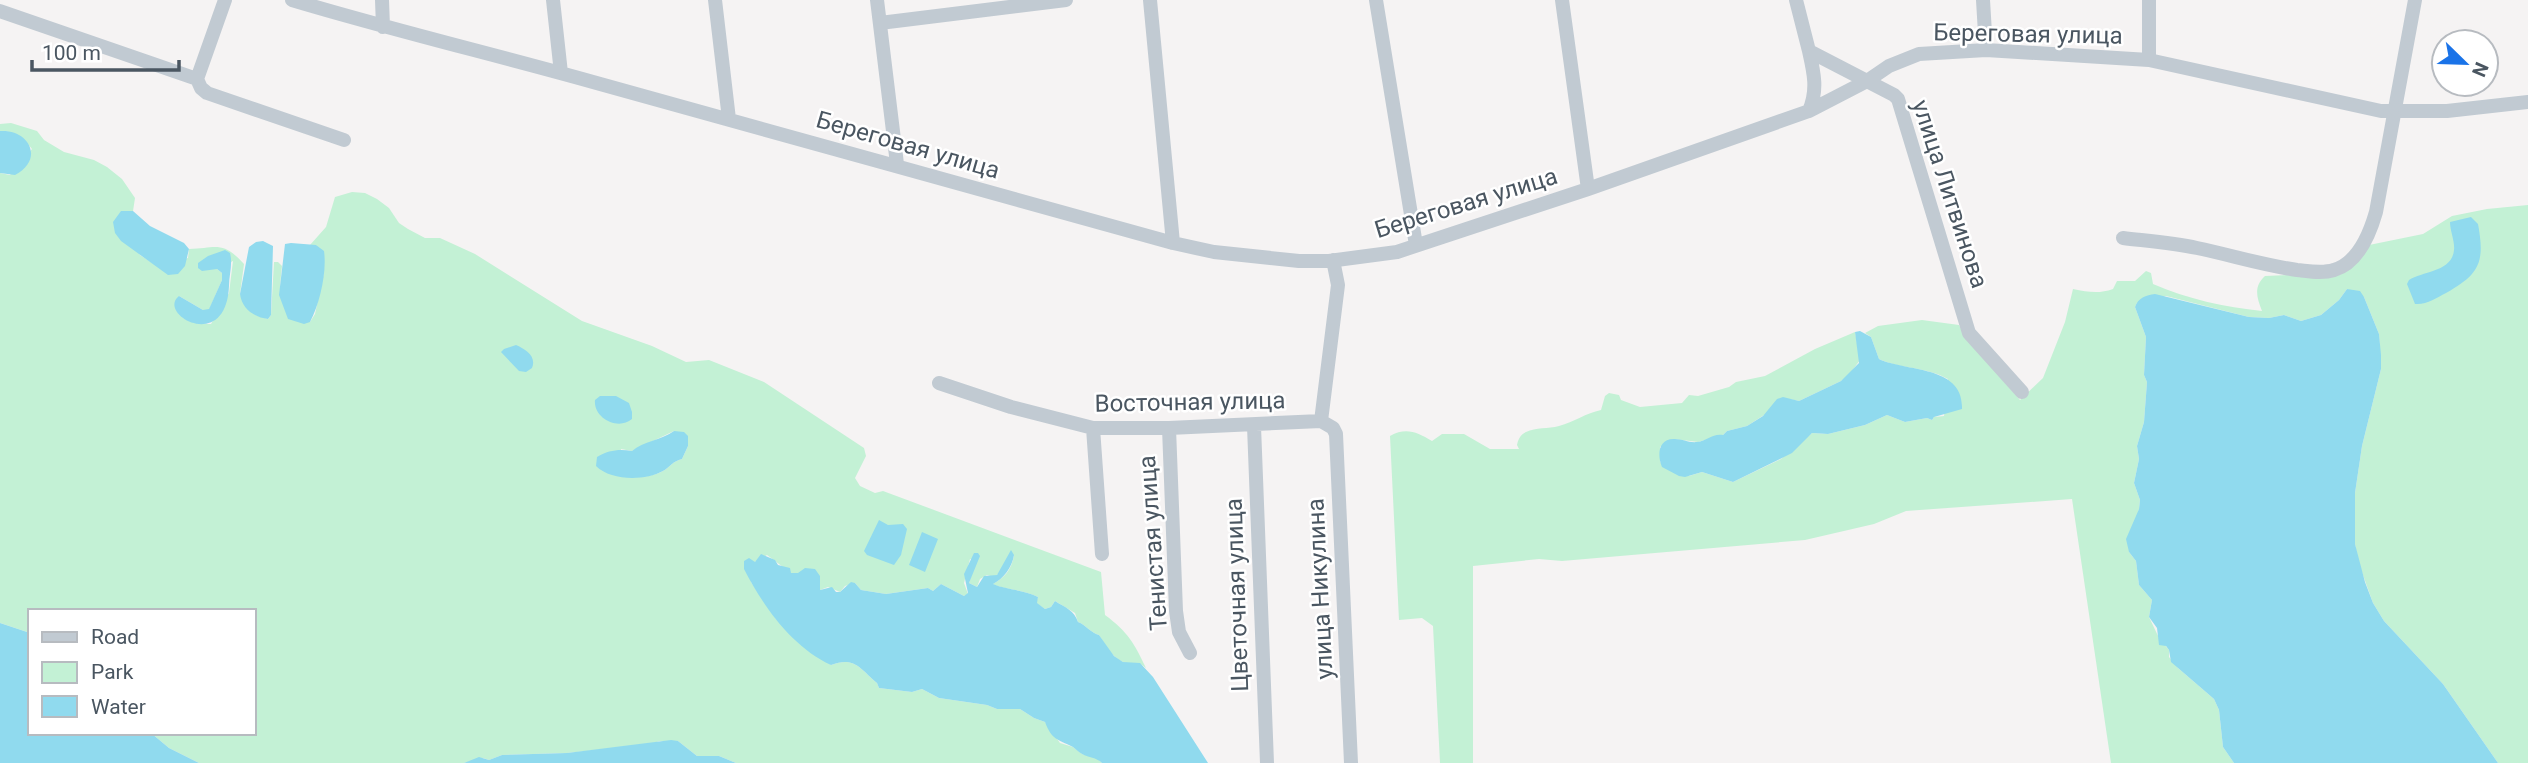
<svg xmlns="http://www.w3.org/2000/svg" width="2528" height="763" viewBox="0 0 2528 763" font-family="Roboto,sans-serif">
<rect width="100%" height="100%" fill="#f5f3f3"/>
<path fill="#c3f1d5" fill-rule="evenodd" d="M 11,123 L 37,131 L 44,140 L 64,152 L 94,160 L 107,167 L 122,179 L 135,198 L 133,211 L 121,211 L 140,255 L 157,266 L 188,258 L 189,249 C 217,248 222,240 244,264 L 240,294 L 256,315 L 268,319 L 271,315 L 274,262 L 278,262 L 282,266 C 278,305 278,301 310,322 L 315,314 L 324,272 L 316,245 L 310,245 L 326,227 L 335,197 L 352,192 L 365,193 L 377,199 L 389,208 L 399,223 L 408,229 L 425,238 L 440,238 L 475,254 L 582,321 L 652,346 L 686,362 L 709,360 L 764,382 L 864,448 L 866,456 L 855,478 L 860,486 L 875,493 L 883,491 L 1101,572 L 1105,615 C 1128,632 1134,643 1146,668 C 1137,660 1133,666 1123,662 C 1112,657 1105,645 1099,635 C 1091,633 1086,625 1078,622 L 1075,613 L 1055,601 L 1051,607 L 1045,609 L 1036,603 L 1038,597 C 1024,590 1007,590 992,584 C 1004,579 1012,569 1014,555 L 997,575 L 994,577 L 987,575 L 980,579 L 977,587 L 969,583 L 976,561 L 970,559 L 964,583 L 968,594 L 964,596 L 941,584 L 933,591 L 928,588 L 886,594 L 861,590 L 855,583 L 845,586 L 840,592 L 828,587 L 820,590 L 820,576 L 791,573 L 767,555 L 755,562 L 751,582 L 776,619 L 831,665 C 855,656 860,669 877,683 L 879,688 L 912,692 L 922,689 L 939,698 L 987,705 L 997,709 L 1020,709 L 1034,718 L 1045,722 L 1060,743 L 1073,747 L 1082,754 L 1097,758 L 1102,763 L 736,763 L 719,756 L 697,756 L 678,741 L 660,741 L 647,745 L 567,753 L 502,755 L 489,760 L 483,758 L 464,763 L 199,763 L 169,748 L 151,733 L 254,733 L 254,611 L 30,611 L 30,633 L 0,623 L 0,173 L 10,175 L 32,149 C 23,138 15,131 0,131 L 0,124 ZM 233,261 L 229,293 L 211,324 L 200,324 L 185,319 L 179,296 L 203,310 L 209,310 L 222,280 L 222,273 L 217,269 ZM 674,431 L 688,446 L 682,459 C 673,461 670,467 663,471 C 650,478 633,478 618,475 L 621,449 L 632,451 Z
M 2528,205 L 2528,763 L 2498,763 L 2443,684 L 2384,621 L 2373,603 L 2358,561 L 2355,544 L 2355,493 L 2362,446 L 2381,369 L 2379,334 L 2364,297 L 2347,289 L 2339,300 L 2321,315 L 2301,321 L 2284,315 L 2269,318 L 2249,317 L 2166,296 L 2137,303 L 2135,307 L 2146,337 L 2144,375 L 2147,382 L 2144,422 L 2137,446 L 2139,459 L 2134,483 L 2140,500 L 2139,509 L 2129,552 L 2136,561 L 2139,585 L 2152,600 L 2149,617 L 2159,638 L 2169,650 L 2169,657 L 2178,668 L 2214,699 L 2219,710 L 2223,747 L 2234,763 L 2111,763 L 2072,499 L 1906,511 L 1874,524 L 1805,540 L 1562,561 L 1539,559 L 1473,566 L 1473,763 L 1440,763 L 1433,626 L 1422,618 L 1399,620 L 1390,436 C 1406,427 1417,432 1432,441 L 1442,434 L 1464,434 L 1490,449 L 1519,449 L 1517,445 C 1518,440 1520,435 1526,432 C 1536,427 1548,429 1559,426 C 1574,422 1586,413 1601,410 L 1605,396 L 1609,393 L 1619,395 L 1621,400 L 1640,407 L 1682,403 L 1689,395 L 1698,396 L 1729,387 L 1736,382 L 1765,376 L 1815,349 L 1855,332 L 1860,360 L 1849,375 L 1841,381 L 1799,401 L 1789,399 L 1747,426 L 1727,431 L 1723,435 L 1698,442 L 1674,439 L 1660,447 L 1660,462 L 1689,476 L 1702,472 L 1733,482 L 1781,459 L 1812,433 L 1828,434 L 1865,425 L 1887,415 L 1905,422 L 1927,418 L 1932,420 L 1934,417 L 1944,416 L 1948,379 C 1927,367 1900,369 1879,359 L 1871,337 L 1865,333 L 1878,326 L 1922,320 L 1959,325 L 1965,337 L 2020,400 L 2043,378 L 2065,322 L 2073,289 C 2088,292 2099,294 2113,289 L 2117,281 L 2135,281 L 2146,271 L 2151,273 L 2153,284 C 2187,299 2225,307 2262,311 C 2257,298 2253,287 2265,276 L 2288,275 L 2309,278 L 2369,245 L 2423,234 L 2452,216 L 2487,209 Z"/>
<path fill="#90daee" d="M 0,131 C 29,129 45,159 15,175 L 0,173 Z
M 121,211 L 133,211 L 150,226 L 184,243 L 189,249 L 185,266 L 178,274 L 168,275 L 121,241 L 115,233 L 113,222 Z
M 2471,217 L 2478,224 C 2485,262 2480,274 2446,293 C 2436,298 2427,305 2415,304 L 2407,284 L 2409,280 C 2423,271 2452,272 2454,250 C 2455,241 2450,231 2450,222 Z
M 263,241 L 273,246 L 271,315 L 268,319 C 254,317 242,309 240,294 L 249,247 L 256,242 Z
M 291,243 L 316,245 L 324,251 C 327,272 320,303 310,322 L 304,324 L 288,319 L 279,295 L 285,244 Z
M 225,250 L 230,253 C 233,264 229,275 229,286 C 226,354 156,314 179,296 L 203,310 L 209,309 L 222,280 L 222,273 L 217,269 L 202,271 L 198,268 L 198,263 L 208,256 Z
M 2347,289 L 2360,291 L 2364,297 L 2379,334 L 2381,355 L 2381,369 L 2362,446 L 2355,493 L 2355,544 L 2365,582 L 2373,603 L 2384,621 L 2443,684 L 2498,763 L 2234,763 L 2223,747 L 2219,710 L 2214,699 L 2178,668 L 2171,662 L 2169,650 L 2166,646 L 2159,645 L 2157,628 L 2149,617 L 2152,600 L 2139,585 L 2136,561 L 2129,552 L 2126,539 L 2139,509 L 2140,500 L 2134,483 L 2139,459 L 2137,446 L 2144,422 L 2147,382 L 2144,375 L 2146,337 L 2135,307 C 2138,298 2146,295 2155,294 L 2249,317 L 2269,318 L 2284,315 L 2301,321 L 2321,315 L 2339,300 Z
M 1860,331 L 1871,337 L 1879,359 C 1906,372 1964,365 1962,409 L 1934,417 L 1932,420 L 1927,418 L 1905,422 L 1887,415 L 1865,425 L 1828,434 L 1812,433 L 1792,453 L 1733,482 L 1702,472 L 1685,477 L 1679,476 L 1662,467 C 1657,455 1658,438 1675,439 C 1683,439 1689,443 1697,442 C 1707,441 1713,433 1723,435 L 1727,431 L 1747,426 L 1763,416 L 1777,399 L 1783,397 L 1799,401 L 1841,381 L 1859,363 L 1855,332 Z
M 516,345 C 525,349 537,356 532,368 L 526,372 L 519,371 L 501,352 L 504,349 Z
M 600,396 L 616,396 L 629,403 L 632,412 L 632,419 C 618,431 593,418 595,400 Z
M 674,431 L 684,432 L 688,436 L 688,446 L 682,459 C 673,461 670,467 663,471 C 645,481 611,481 596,466 L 597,457 C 609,450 619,449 632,451 C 643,441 662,440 674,431 Z
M 879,520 L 888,525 L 903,524 L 907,529 L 901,555 L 894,565 L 867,555 L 864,551 Z
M 922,532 L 938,539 L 925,572 L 909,565 Z
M 1011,550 L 1014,555 C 1012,568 1003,579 993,584 C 1007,590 1025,590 1038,597 L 1037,603 L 1045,609 L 1051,607 L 1055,601 C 1066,608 1074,610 1078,622 C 1086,625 1091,633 1099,635 L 1114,656 L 1123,662 L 1140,663 L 1153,677 L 1208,763 L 1102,763 C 1096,757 1089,758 1082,754 C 1078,752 1076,749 1073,747 C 1057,739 1052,740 1045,722 L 1034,718 L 1020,709 L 997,709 L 987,705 L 939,698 L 922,689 L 912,692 L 879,688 L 877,683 C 860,669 855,656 831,665 C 792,647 763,606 744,569 L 744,561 L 749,558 L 755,562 L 761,554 L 775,560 L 778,565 L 790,568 L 791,573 L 798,573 L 805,568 L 815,569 L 820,576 L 820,590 L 832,587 L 836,592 L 840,592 L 851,582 L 855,583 L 861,590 L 886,594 L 928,588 L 933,591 L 941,584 L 964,596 L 968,593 L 964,574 L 974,553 L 978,553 L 980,556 L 969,583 L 977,587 L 984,576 L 997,575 Z
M 0,623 L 30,633 L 30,733 L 151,733 L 169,748 L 199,763 L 0,763 Z
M 671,740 L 678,741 L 697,756 L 719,756 L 736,763 L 464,763 L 479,757 L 489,760 L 502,755 L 567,753 Z"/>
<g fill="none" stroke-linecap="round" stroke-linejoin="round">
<path stroke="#c1cad2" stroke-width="14" d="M 292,0 C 392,30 493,54 593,82 C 786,135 980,190 1173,243 L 1214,252 L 1299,261 L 1329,261 L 1397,252 L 1588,189 L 1809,111 L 1867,81 L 1889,66 L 1919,54 L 1986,50 L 2149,60 L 2381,111 L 2447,111 L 2528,102
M 382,0 L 383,27
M 553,0 L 561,73
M 715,0 L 729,119
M 877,0 L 897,164
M 1150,0 L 1173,243
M 1376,0 L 1416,245
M 1562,0 L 1588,189
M 1796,0 L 1809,51 L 1894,95 L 1898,99 L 1969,333 L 2022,392
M 1983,0 L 1986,50
M 0,11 L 197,79 L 201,88 L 207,93 L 344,140
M 880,23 L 1066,0
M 1809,51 C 1814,73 1818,90 1809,111
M 2149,60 L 2149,0
M 197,79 L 225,0
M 2123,238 C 2148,241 2173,243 2197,248 C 2231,255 2262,265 2297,270 C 2308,271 2322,274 2334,270 C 2358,263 2370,233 2376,212 L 2415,0
M 939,383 L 1011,407 L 1093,428 L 1169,428 L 1321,421
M 1321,421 L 1333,428 L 1336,434 L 1351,763
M 1321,421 L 1338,285 L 1333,260
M 1254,426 L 1267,763
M 1093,428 L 1102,554
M 1169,428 L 1176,611 L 1179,632 L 1190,653"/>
</g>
<g text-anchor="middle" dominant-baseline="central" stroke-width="5" stroke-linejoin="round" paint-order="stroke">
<g font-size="24" fill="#4a5661" stroke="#fff">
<text transform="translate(2028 34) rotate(1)">Береговая улица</text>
<text transform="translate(908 145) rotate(16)">Береговая улица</text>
<text transform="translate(1950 194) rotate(72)">улица Литвинова</text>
<text transform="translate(1466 203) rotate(-17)">Береговая улица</text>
<text transform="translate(1190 402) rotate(-1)">Восточная улица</text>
<text transform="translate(1153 543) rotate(-94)">Тенистая улица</text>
<text transform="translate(1320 589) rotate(-93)">улица Никулина</text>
<text transform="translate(1237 595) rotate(-92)">Цветочная улица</text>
</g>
</g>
<rect x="28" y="609" width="228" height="126" fill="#ffffff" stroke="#b7bbc0" stroke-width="2"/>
<rect x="42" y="632" width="35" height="10" fill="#c1cad2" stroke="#b7bbc0" stroke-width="2"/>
<text x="91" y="644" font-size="21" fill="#4a5661">Road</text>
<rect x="42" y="662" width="35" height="21" fill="#c3f1d5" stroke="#b7bbc0" stroke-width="2"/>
<text x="91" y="679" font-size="21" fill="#4a5661">Park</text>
<rect x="42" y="696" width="35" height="21" fill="#90daee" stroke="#b7bbc0" stroke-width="2"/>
<text x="91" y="714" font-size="21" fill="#4a5661">Water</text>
<g transform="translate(2465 63) rotate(113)"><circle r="33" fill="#ffffff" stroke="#b7bbc0" stroke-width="2"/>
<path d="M0-5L12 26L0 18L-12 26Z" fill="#1a73e8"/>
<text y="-10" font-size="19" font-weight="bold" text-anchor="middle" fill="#4a5661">N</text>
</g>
<path d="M32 60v10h147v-10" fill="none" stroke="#4a5661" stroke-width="3.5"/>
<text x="42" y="60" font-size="21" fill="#4a5661" stroke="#ffffff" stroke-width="5" paint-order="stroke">100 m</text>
</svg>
